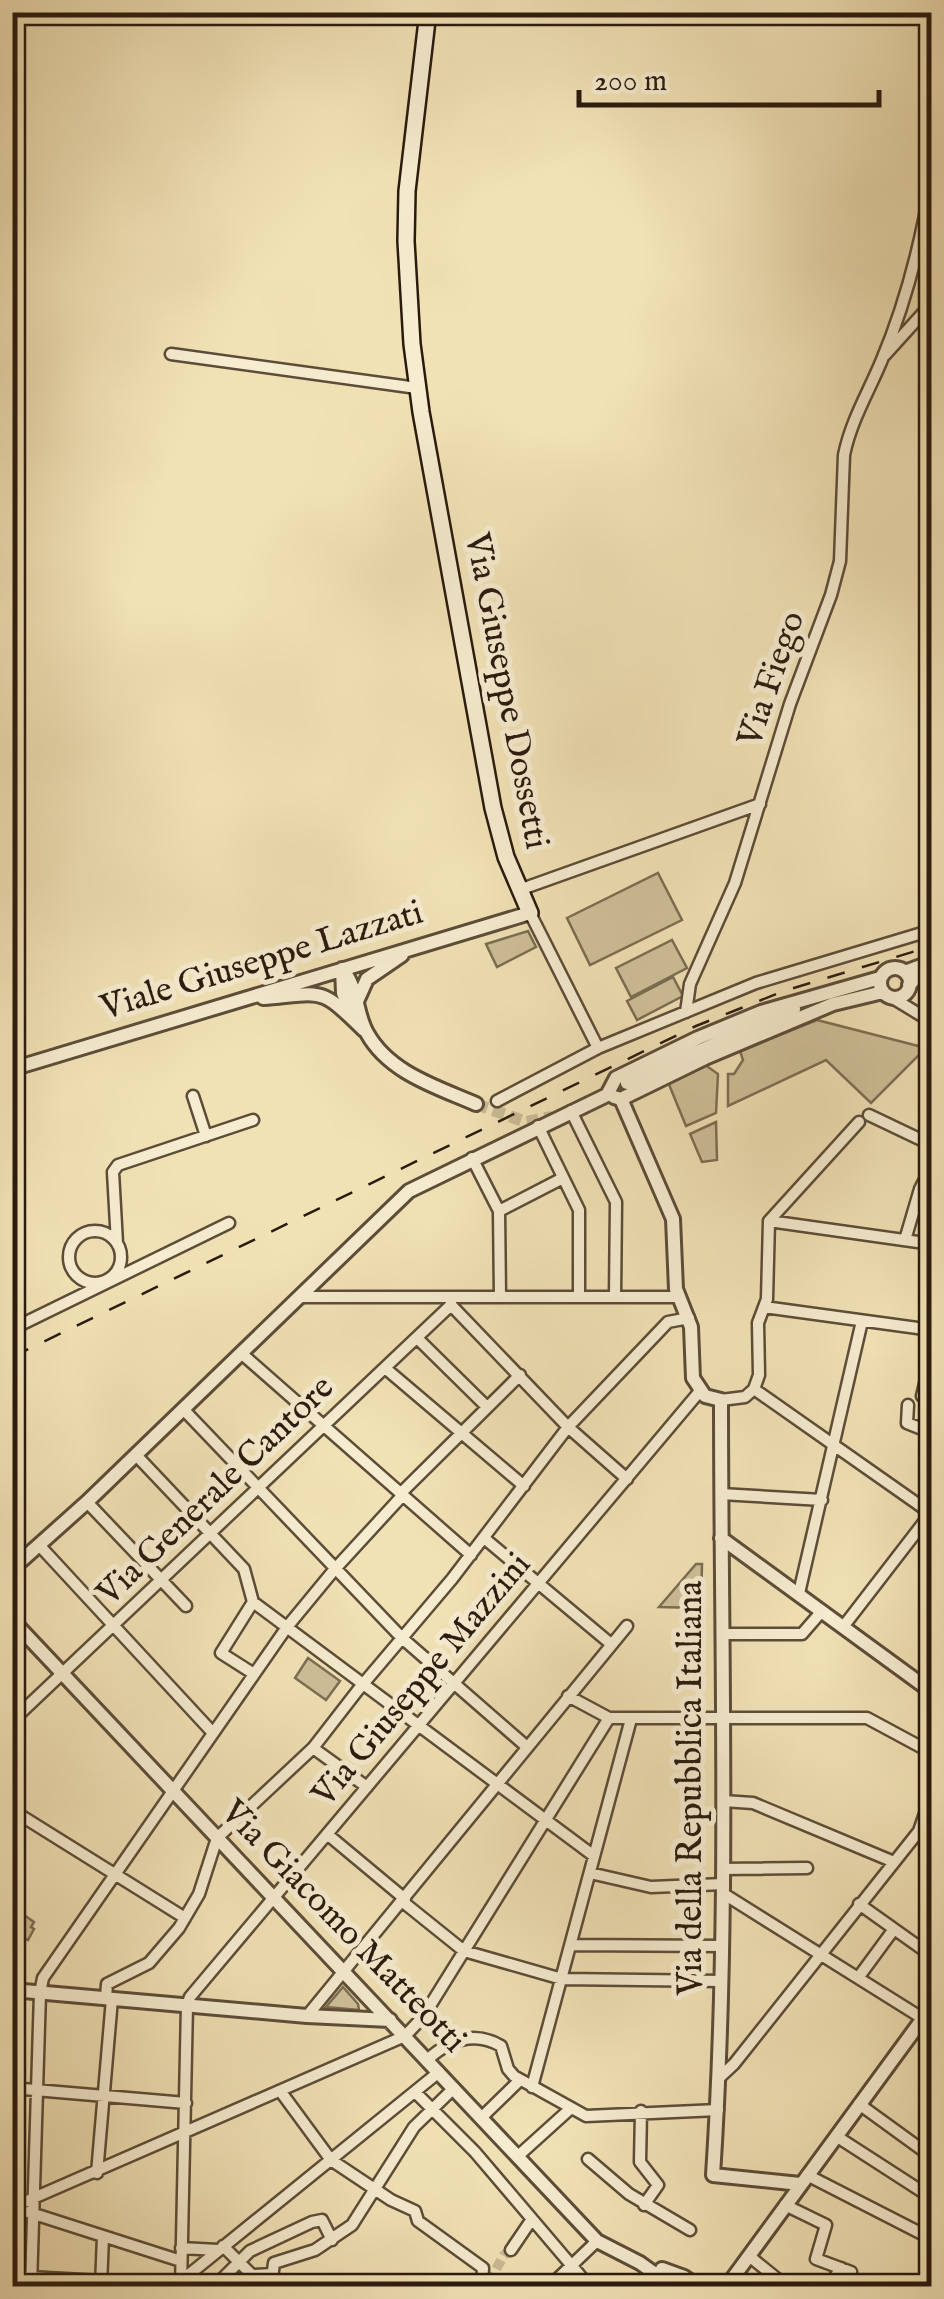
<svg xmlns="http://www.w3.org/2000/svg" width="944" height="2299" viewBox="0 0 944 2299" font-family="'IM FELL English',serif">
<rect width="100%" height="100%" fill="#f1e2b6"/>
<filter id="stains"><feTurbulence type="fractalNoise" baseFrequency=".002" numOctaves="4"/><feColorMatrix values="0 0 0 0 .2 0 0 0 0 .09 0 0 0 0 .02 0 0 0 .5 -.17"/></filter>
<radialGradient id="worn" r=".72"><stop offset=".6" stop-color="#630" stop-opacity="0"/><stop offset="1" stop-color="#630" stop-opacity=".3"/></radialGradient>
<path fill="#cfc099" stroke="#7c6d54" stroke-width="2.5" d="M 658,873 L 682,920 L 590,965 L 567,918 Z
M 528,931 L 536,947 L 497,967 L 486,944 Z
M 672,940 L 687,968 L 631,997 L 616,968 Z
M 673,977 L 683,996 L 637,1020 L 627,1001 Z
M 817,1020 L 926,1048 L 871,1103 L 826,1060 L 728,1106 L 728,1074 L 734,1074 L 743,1060 L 740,1051 Z
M 704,1064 L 718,1074 L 716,1113 L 686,1126 L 668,1082 Z
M 716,1122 L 717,1160 L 702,1162 L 690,1134 Z
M 696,1564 L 702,1564 L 701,1608 L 659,1607 Z
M 308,1658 L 340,1681 L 326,1700 L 295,1678 Z
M 13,1907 L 34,1922 L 31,1927 L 34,1929 L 28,1940 L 13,1932 Z
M 343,1987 L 358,2004 L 359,2010 L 326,2007 Z"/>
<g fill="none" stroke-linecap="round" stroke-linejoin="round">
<path stroke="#c9ba94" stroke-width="10" stroke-dasharray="10 5" stroke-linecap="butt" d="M 489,2282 L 504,2255 L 511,2250"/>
<path stroke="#c9ba94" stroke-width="12" stroke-dasharray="12 6" stroke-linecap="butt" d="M 476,1104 L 526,1122 L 552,1117"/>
<g stroke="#5c4c38" stroke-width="15">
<path id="minor" d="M 171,354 L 417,388
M 885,355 L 932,303
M 519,890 L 760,804
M 530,913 L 598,1048
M 891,997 L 932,1022
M 686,1012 L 690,984 L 735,883 L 790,704 L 831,595 L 840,561 L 844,455 C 851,421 868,393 881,362 C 906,303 922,239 932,176
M 193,1096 L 206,1136
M 497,1101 L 598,1048 L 756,983 L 932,930
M 571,1111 L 616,1202 L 615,1297
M 869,1115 L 932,1145
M 538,1126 L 579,1210 L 579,1297
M 472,1158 L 499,1211 L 500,1297
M 499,1211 L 563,1178
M 769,1221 L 932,1244
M69 1257a26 26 0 1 1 52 0a26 26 0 1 1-52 0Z
M 905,1240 L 920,1189 L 932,1166
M 117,1243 L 113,1172 L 118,1165 L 253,1120
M 299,1297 L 678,1297
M 451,1305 L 568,1427 L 627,1479
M 764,1307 L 932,1330
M 12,1329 L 229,1223
M 417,1338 L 486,1406
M 241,1353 L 471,1555
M 385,1368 L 524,1486
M 754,1389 L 932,1514
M 922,1396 L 932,1354
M 721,1400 L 745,1397 L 754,1389 L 759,1375 L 758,1323 L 767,1299 L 769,1221 L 859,1122
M 908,1405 L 907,1423 L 932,1433
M 183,1409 L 402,1638 L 527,1747
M 136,1455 L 244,1569 L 253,1602 L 594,1856
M 400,1494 L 520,1375
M 721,1494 L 822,1500
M 87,1502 L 186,1606
M 484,1538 L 611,1644
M 39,1545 L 213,1733
M 799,1593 L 862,1321
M 253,1602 L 221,1653 L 254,1674
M 843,1627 L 931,1513
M 722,1634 L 802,1634 L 822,1611
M 568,1696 L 609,1718 L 867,1718 L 932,1753
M 12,1721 L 451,1305 L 451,1297
M 313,1748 L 367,1787
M 723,1801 L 753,1803 L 894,1862
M 12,1810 L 185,1918
M 327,1834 L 405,1899
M 724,1869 L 807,1868
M 590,1873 L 651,1887 L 724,1884
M 724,1894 L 922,2018
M 403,1902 L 464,1951 L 562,1979 L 722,1981
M 859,1904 L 932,1956
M 571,1945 L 723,1946
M 858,1978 L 894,1929
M 106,1998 L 107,1984 L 149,1963 L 179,1928 L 199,1894 L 217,1838 L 313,1748 L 358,1690 L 452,1579 L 568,1427 L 668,1322 L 689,1318
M 307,2016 L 627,1626
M 427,2060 C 449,2040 474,2030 501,2046 L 508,2069 L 514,2076 L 586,2116 L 718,2110
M 720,2077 L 734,2064 L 919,1831 L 932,1793
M 532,2087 L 631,1719
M 12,2088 L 186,2103
M 281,2092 L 331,2160 L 391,2200 L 415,2211 L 418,2221 L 483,2268 L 482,2286
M 416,2093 L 475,2152 L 589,2286
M 859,2104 L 932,2157
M 641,2111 L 640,2162 L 658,2185 L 644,2205
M 482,2117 L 520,2080
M 836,2136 L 932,2198
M 518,2156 L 570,2109
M 588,2159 L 629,2194 L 690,2230
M 97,2173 L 112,1999
M 807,2175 L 932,2239
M 785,2205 L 826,2225 L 816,2259 L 851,2272 L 848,2286
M 13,2207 L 405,2036 L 423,2017 L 609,1718
M 28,2212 L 181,2261
M 223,2246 L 252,2275 L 273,2274
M 181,2248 L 218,2250
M 511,2250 L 532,2219
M 749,2256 L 786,2286
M 12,2276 L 101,2281
M 181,2281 L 439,2072
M 624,2283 L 627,2286
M 31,2286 L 40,1993 L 43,1978 L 287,1627 L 334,1570 L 402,1496
M 101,2286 L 103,2236
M 181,2286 L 187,2005 L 190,1997 L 700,1391
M 215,2286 L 250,2251 L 312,2222 L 322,2220 L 332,2240
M 271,2286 L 274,2263 L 315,2250 L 352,2225 L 414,2127 L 454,2088
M 550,2286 L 597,2241
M 829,2286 L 841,2268"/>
</g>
<g stroke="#5c4c38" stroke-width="18">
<path id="tertiary" d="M880 983a15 15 0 1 1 30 0a15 15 0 1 1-30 0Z
M 342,969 C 359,989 355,1012 367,1033 C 389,1073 437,1087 476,1104
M 342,969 L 343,993 L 350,1009
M 905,972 L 932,962
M 909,985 L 915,979 L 932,974
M 263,998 C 325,993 319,986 364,1030
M 358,999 L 367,979 L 402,955
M 12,1069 L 530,913
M 627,1083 L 794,1009
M 607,1095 L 616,1078 L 698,1038 L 761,1012 L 880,978
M 614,1097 L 621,1099 L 705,1058 L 833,1004 L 883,992
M 621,1099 L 673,1219 L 676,1289 L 691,1327 L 693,1378 L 705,1396 L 721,1400 C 721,1659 730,1917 713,2175 L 800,2184
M 721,1538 L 932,1692
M 12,1569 L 87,1502 L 409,1191 L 607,1095
M 12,1620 L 597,2241 L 640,2263 L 672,2286
M 12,1990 L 307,2016 L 390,2020
M 662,2269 L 684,2277 L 697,2286
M 727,2286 L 932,2006"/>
</g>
<g stroke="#2a1a0e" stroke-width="20">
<path id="secondary" d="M 428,12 L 407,191 L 406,241 L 412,344 L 421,412 L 493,808 L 506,857 L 530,913"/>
</g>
<use href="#minor" stroke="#f6ecd0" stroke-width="10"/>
<use href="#tertiary" stroke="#f6ecd0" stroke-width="12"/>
<use href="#secondary" stroke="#f6ecd0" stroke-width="15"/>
<path stroke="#2a1a0e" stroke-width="2.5" stroke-dasharray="18 18" stroke-linecap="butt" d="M 12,1357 L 696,1026 L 784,991 L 932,946"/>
</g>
<g text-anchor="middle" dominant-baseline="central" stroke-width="10" stroke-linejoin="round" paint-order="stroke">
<g font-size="35" fill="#2a1a0e" stroke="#f6ecd0">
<text transform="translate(772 679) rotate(-71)">Via Fiego</text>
<text transform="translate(506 691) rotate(79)">Via Giuseppe Dossetti</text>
<text transform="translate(262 961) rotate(-17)">Viale Giuseppe Lazzati</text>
<text transform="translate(216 1491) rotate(-44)">Via Generale Cantore</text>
<text transform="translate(422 1680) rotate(-50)">Via Giuseppe Mazzini</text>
<text transform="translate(691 1788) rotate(-90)">Via della Repubblica Italiana</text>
<text transform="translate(343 1927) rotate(46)">Via Giacomo Matteotti</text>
</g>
</g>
<rect width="944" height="2299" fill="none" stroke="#f1e2b6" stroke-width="50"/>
<rect x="15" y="15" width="914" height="2269" fill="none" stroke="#2a1a0e" stroke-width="5"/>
<rect x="25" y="25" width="894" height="2249" fill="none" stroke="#2a1a0e" stroke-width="2.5"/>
<path d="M579 90v15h300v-15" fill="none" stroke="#2a1a0e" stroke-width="5"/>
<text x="594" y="90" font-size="30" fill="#2a1a0e" stroke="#f6ecd0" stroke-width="8" paint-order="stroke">200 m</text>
<rect width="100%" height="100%" filter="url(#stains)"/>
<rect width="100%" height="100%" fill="url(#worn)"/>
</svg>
